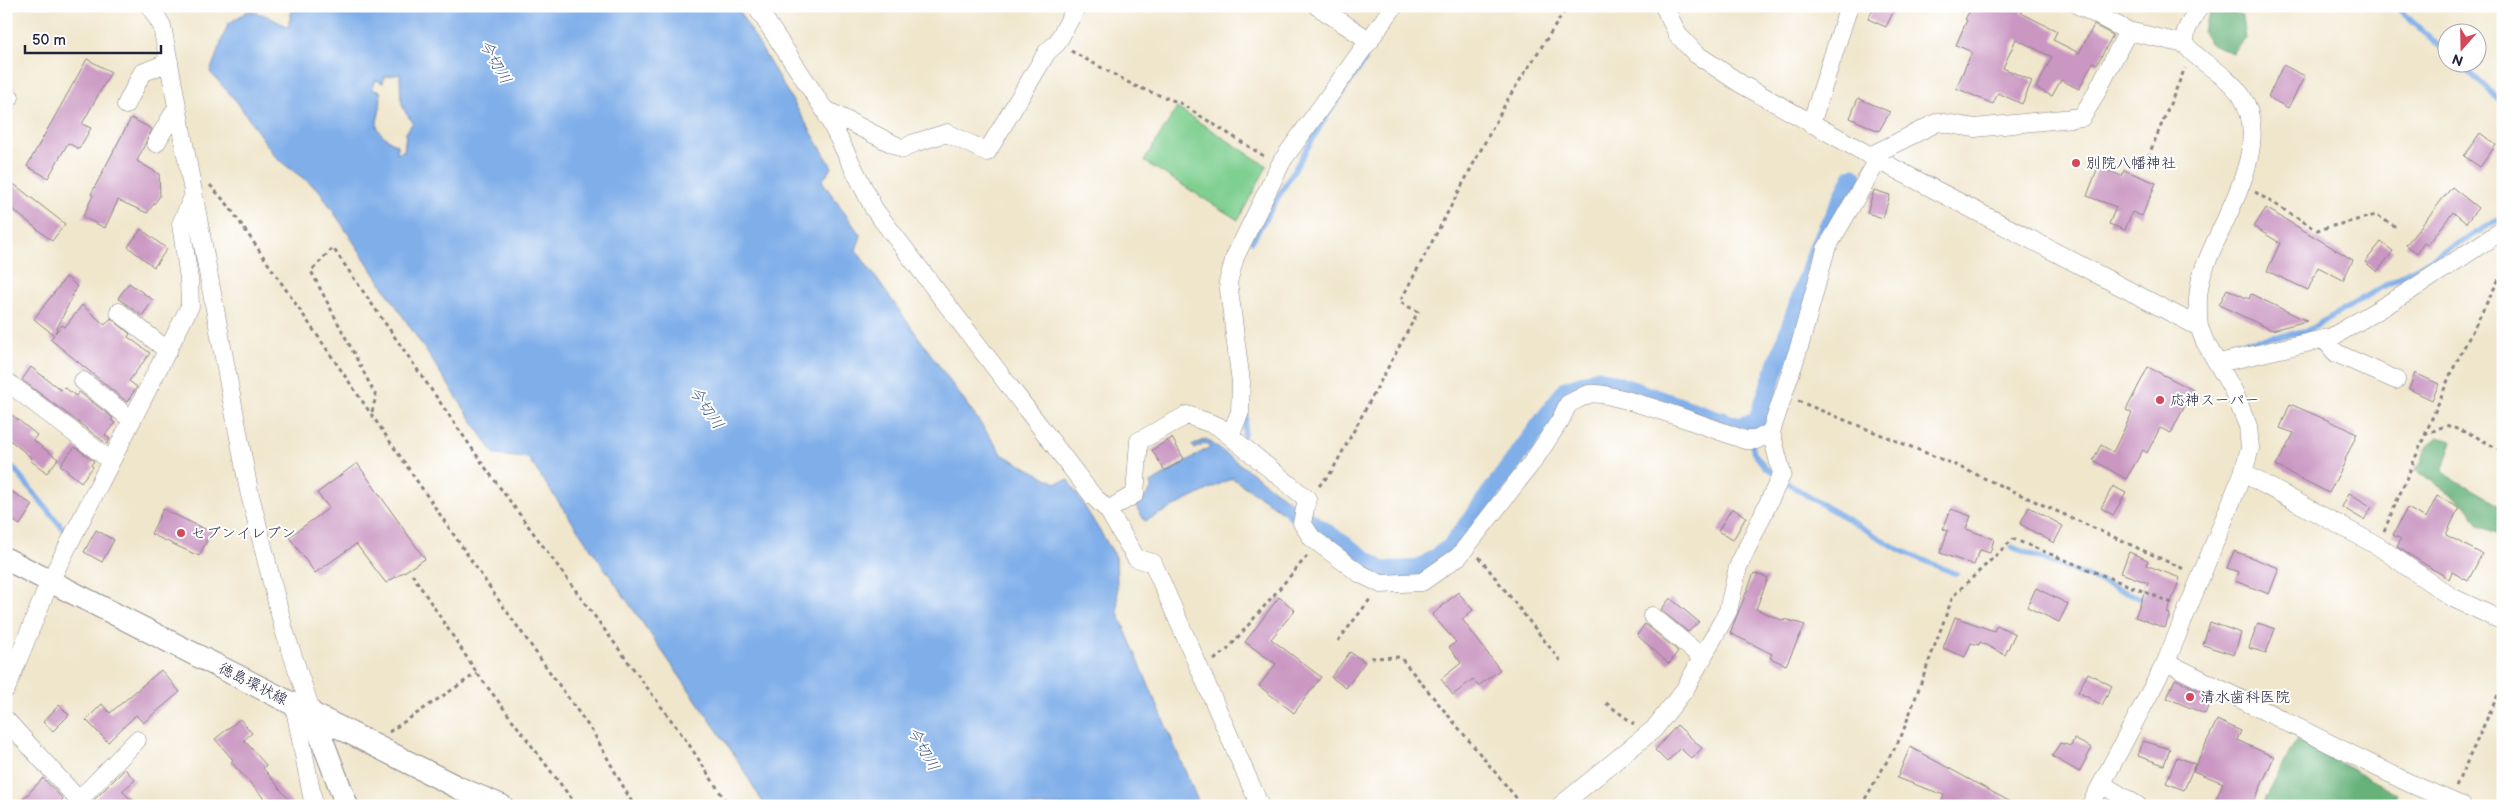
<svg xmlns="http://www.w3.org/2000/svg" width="2509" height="812" viewBox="0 0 2509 812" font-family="'Balsamiq Sans','Klee One',sans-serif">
<rect width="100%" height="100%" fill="#fff"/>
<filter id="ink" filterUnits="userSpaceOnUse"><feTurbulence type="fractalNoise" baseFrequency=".02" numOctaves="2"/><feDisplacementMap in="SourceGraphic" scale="10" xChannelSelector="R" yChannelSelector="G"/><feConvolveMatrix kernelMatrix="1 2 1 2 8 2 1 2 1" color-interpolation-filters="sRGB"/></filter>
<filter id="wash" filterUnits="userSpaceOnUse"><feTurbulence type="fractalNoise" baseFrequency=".0096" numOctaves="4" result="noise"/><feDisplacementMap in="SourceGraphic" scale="20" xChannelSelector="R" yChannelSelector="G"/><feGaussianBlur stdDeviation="1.12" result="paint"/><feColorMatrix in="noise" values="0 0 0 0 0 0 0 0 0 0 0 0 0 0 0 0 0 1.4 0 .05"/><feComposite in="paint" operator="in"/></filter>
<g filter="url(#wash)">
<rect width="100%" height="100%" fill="#f0e6cc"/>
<path fill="#7ecf90" stroke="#507866" d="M 1177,108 L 1267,166 L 1238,220 L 1144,161 Z"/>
<path fill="#66b27a" stroke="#446a5a" d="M 2213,7 L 2242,16 L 2245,39 L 2232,53 L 2210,43 L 2202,31 Z
M 2438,437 L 2452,441 L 2442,472 L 2503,507 L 2503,536 L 2480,526 L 2467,506 L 2416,470 L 2428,445 Z
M 2296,740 L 2398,794 L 2393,806 L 2262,806 Z"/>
<path fill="#7faee9" stroke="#506892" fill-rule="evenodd" d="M 293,6 L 736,6 L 832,167 L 822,181 L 861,236 L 856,250 L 1003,455 L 1056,483 L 1068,480 L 1116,557 L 1118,613 L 1200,806 L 765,806 L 735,756 L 528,458 L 495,455 L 319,190 L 276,158 L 237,102 L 210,72 L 228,24 L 248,11 L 265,15 L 288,27 ZM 400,74 C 401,94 398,107 413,122 L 406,133 L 404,151 L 397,152 L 397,145 C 362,125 385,121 380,91 L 372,90 L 376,80 L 383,83 L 384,77 Z
M 1206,439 L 1296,506 L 1293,519 L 1232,478 L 1145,521 L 1136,507 L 1151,490 L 1151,483 L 1210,447 L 1206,443 L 1195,449 L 1192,446 Z"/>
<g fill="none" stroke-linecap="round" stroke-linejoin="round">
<path stroke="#7faee9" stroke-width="5.5" d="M 2395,6 L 2446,52
M 2458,62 L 2503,103
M 1252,241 L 1322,123 L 1365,60
M 2235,343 L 2305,332 L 2503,217
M 1747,425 L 1754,453 L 1765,467 L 1806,495 L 1900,550 L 1956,574
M 1244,435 L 1246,415
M 6,459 L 65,531
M 2012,547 L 2149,601"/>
<path stroke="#7faee9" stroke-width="19" d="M 1293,510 L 1382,571 L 1420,569 L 1451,547 L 1566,390 L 1599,379 L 1739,427 L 1757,422 L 1819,245 L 1853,177"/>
</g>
<g id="blocks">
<path fill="#ca97c2" d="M 1874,6 L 1896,6 L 1886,27 L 1868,19 Z
M 1973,6 L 2025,6 L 2021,13 L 2057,31 L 2053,40 L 2079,53 L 2094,25 L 2113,35 L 2097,64 L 2093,62 L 2079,89 L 2061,80 L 2052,96 L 2036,88 L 2052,57 L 2016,39 L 2003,68 L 2032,81 L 2022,104 L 1998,93 L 1993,104 L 1956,88 L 1972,52 L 1956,45 L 1967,20 L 1965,19 Z
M 87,59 L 111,72 L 82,124 L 91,128 L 79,149 L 68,143 L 48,178 L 27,166 Z
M 2283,65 L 2305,76 L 2288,108 L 2268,97 Z
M 1858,98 L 1890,112 L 1879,131 L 1850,118 Z
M 131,118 L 152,129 L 137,161 L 159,174 L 160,196 L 147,213 L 118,200 L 105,228 L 83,217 L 93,195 L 91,194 Z
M 2480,133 L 2496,145 L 2480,167 L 2464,156 Z
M 2098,167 L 2122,176 L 2124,170 L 2156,183 L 2142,216 L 2132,212 L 2125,230 L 2109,224 L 2116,207 L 2087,196 Z
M 6,178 L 65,224 L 52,241 L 6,204 Z
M 2452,187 L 2478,208 L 2466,223 L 2453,212 L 2428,245 L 2424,243 L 2417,253 L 2406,245 Z
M 1874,190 L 1890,195 L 1883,218 L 1867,213 Z
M 2266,208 L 2353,260 L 2343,280 L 2318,267 L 2308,290 L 2267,271 L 2280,243 L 2254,227 Z
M 141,229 L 167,249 L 154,267 L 128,247 Z
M 2381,242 L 2393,251 L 2377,272 L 2365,262 Z
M 66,277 L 77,286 L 55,333 L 62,325 L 65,327 L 82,305 L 105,325 L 111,318 L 130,334 L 128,337 L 150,353 L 129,381 L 137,387 L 127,402 L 50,339 L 54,335 L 34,319 Z
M 129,283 L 153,300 L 142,316 L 118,298 Z
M 2227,289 L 2249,299 L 2251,294 L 2307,321 L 2272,330 L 2219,305 Z
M 31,367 L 61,390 L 64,387 L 76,396 L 79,392 L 113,418 L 111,420 L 115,423 L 105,435 L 110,439 L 107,444 L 22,380 Z
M 2148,367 L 2193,390 L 2171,433 L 2160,428 L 2147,453 L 2143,450 L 2126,479 L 2093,460 L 2101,445 L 2113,452 L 2132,413 L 2126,410 Z
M 2415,373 L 2439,384 L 2432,400 L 2409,389 Z
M 2290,404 L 2357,433 L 2345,460 L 2346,460 L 2329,493 L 2276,466 L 2294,433 L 2280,428 Z
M 6,410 L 37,435 L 33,440 L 58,459 L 47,473 L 30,460 L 32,458 L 6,437 Z
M 1172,438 L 1184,459 L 1165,471 L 1152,450 Z
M 75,447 L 94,461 L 91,465 L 93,467 L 81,482 L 60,465 Z
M 357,463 L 425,559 L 386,583 L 356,544 L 315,573 L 289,537 L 329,508 L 317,493 Z
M 2113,486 L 2126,493 L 2113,515 L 2101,508 Z
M 6,488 L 33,505 L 20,525 L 6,516 Z
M 2349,493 L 2372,507 L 2364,520 L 2342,507 Z
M 2437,496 L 2459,507 L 2446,535 L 2482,554 L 2468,581 L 2452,572 L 2449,579 L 2397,547 L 2401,539 L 2393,535 L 2407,508 L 2426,518 Z
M 2029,507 L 2063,526 L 2054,543 L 2020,524 Z
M 1732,508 L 1746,517 L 1733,540 L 1718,531 Z
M 163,509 L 211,532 L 199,556 L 151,534 Z
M 1951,509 L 1971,516 L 1966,529 L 1994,539 L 1990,553 L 1980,550 L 1974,565 L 1940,553 L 1948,531 L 1943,529 Z
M 96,530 L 114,540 L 102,562 L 84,552 Z
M 2234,551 L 2279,568 L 2269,594 L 2235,581 L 2238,572 L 2227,568 Z
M 2129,552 L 2148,560 L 2146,565 L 2180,578 L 2167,613 L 2170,614 L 2165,628 L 2135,617 L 2148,583 L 2121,573 Z
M 1754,573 L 1768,578 L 1756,609 L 1784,621 L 1785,619 L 1805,625 L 1786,665 L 1770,658 L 1772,654 L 1730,633 Z
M 2036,588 L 2068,604 L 2059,622 L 2027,607 Z
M 1458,592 L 1473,610 L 1462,619 L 1500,670 L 1478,686 L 1473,679 L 1453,695 L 1441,679 L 1461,663 L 1449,647 L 1456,642 L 1432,615 Z
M 1279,597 L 1295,610 L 1271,639 L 1321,677 L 1294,713 L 1259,686 L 1276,664 L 1245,642 Z
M 1670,598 L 1699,622 L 1688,632 L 1661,610 Z
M 1955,617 L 1994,631 L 1997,625 L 2015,634 L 2005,655 L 1980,642 L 1979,645 L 1971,643 L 1965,657 L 1943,648 Z
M 2210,622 L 2241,633 L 2234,655 L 2203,645 Z
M 2258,623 L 2275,629 L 2266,653 L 2249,648 Z
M 1645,624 L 1678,651 L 1669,664 L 1637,635 Z
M 1350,652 L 1365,662 L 1346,688 L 1331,677 Z
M 161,670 L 180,692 L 143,723 L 136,715 L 108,742 L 86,720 L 102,704 L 110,713 Z
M 2088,673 L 2112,686 L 2102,705 L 2078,692 Z
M 2175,679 L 2212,697 L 2205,714 L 2167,698 Z
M 59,705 L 69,715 L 53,731 L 43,722 Z
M 240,719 L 252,733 L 244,740 L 266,765 L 263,768 L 294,806 L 271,806 L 231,762 L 233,760 L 215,739 Z
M 2217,720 L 2241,731 L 2237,740 L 2274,757 L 2252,806 L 2213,806 L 2223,783 L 2193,771 Z
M 1677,725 L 1702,748 L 1692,759 L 1680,748 L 1667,762 L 1655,750 Z
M 2074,739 L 2092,748 L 2079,772 L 2052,756 L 2060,743 L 2071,746 Z
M 2143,741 L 2170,749 L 2164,765 L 2138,756 Z
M 1910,747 L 2018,806 L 1940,806 L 1944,795 L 1897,778 Z
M 2177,757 L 2195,764 L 2184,790 L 2166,783 Z
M 125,769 L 135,780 L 122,791 L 138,806 L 99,806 L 94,800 Z
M 43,778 L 63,799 L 56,806 L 17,806 Z"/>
</g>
</g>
<g filter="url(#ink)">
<use href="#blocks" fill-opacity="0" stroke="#898484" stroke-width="1"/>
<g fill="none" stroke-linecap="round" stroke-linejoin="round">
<g stroke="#898484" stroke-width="19">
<path id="minor" d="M 150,6 L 162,26 L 249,491 L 284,630 L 312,713
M 756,6 L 824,109 L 874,209 L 1093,496 L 1108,510 L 1136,558 L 1153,563 L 1260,806
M 1317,6 L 1370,41
M 1394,6 L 1282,161 L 1235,257 L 1228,282 L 1241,382 L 1240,412 L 1230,436 L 1307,499 L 1302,523 L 1312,538 L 1359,573 L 1381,584 L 1422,582 L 1459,556 L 1534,460 L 1561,419 L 1568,404 C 1575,401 1582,396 1589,394 C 1609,389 1719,431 1745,440 L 1756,440 L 1771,432
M 1664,6 L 1678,35 L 1696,54 L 1741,84 L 1878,160 L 2199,327 L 2205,342 L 2233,390 L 2248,426 L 2250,448 L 2243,473 L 2166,662 L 2407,782 L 2462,806
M 2080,6 L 2128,31 L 2185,44 C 2200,64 2226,73 2241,95 C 2276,149 2216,226 2201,278 C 2197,295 2197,310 2199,327
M 2185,44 L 2186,31 L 2199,6
M 6,103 L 10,97
M 126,105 L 142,73 L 169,62
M 824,109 L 903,149 L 914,143 L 947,133 L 987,152 L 1047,52 L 1057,43 L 1077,6
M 1811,124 L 1849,6
M 156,143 L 177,107
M 1870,156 L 1938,122 L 1975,128 L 2082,117 L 2094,97 L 2128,31
M 119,312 L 168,351
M 2324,339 L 2336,353 L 2396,380
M 2219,363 L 2332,337 L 2408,292 L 2503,230
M 6,381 L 111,461
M 83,381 L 132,420
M 2243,473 L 2378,546 L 2451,597 L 2503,621
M 1108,510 L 1135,494 L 1139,441 L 1187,415 L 1218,426 L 1230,436
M 1652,616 L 1703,658
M 6,689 L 50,581 L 190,306 L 189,279 L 181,224 L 193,197
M 294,704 L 314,806
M 6,720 L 84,806
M 2103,785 L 2138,806
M 79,800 L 137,740
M 1560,806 L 1654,729 L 1685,689 L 1728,611 L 1738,567 L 1782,474 L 1771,432 L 1801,341 L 1826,249 L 1878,160
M 2090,806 L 2166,662"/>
</g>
<g stroke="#898484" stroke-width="24">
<path id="major" d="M 6,559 L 459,788 L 502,806
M 312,713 L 347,806"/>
</g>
<path stroke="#898484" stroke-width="3" stroke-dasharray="4 4" stroke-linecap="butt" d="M 1071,51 L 1135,86 L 1180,103 L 1267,158
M 2148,157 L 2185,68
M 210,185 L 228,205 L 495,595 L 594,734 L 634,806
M 2255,192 L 2317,230 L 2376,215 L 2396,227
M 1798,401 L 1953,464 L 2186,570
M 372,412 L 376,396 L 311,271 L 333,248 L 487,470 L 688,743 L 729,806
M 2425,435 L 2451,373 L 2503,271
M 1319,486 L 1332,471 L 1418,312 L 1400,302 L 1509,97 L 1568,6
M 2384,531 L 2425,435 L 2446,425 L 2473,435 L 2503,452
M 1479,557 L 1562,663
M 412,574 L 477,673 L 577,806
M 1338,641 L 1371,598
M 1371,658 L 1400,657 L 1523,806
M 1214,660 L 1227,650 L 1308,555
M 1606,703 L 1634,724
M 389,732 L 477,673
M 2456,786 L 2503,684
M 1861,806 L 1901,737 L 1953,596 L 2013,539 L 2172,603"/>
<use href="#minor" stroke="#fff" stroke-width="18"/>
<use href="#major" stroke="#fff" stroke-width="22"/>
</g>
</g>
<g fill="#d1495b" stroke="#fff" stroke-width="2">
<circle cx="2076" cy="163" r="5"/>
<circle cx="2160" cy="400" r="5"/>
<circle cx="181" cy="533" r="5"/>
<circle cx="2190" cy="697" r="5"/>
</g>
<g text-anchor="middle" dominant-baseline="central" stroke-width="4" stroke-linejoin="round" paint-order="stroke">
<g font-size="15" fill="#22223b" stroke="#fff" text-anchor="start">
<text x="2086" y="163">別院八幡神社</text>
<text x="2170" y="400">応神スーパー</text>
<text x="191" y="533">セブンイレブン</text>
<text x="2200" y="697">清水歯科医院</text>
</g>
<g font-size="15" fill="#22223b" stroke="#fff">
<text transform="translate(253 684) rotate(27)">徳島環状線</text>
</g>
<g font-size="16" font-style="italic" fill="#475a81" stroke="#fff">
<text transform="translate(495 62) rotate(61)">今切川</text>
<text transform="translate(706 408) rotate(56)">今切川</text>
<text transform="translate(923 749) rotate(61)">今切川</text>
</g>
</g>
<rect width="2509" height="812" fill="none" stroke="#fff" stroke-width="25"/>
<g transform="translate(2462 48) rotate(200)"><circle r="24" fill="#ffffff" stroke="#a7a7b1"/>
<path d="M0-4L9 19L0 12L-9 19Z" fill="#d1495b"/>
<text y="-8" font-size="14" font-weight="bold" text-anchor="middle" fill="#22223b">N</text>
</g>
<path d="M25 45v8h136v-8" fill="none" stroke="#22223b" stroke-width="2.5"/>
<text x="32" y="45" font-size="15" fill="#22223b" stroke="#ffffff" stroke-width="4" paint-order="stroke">50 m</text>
</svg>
